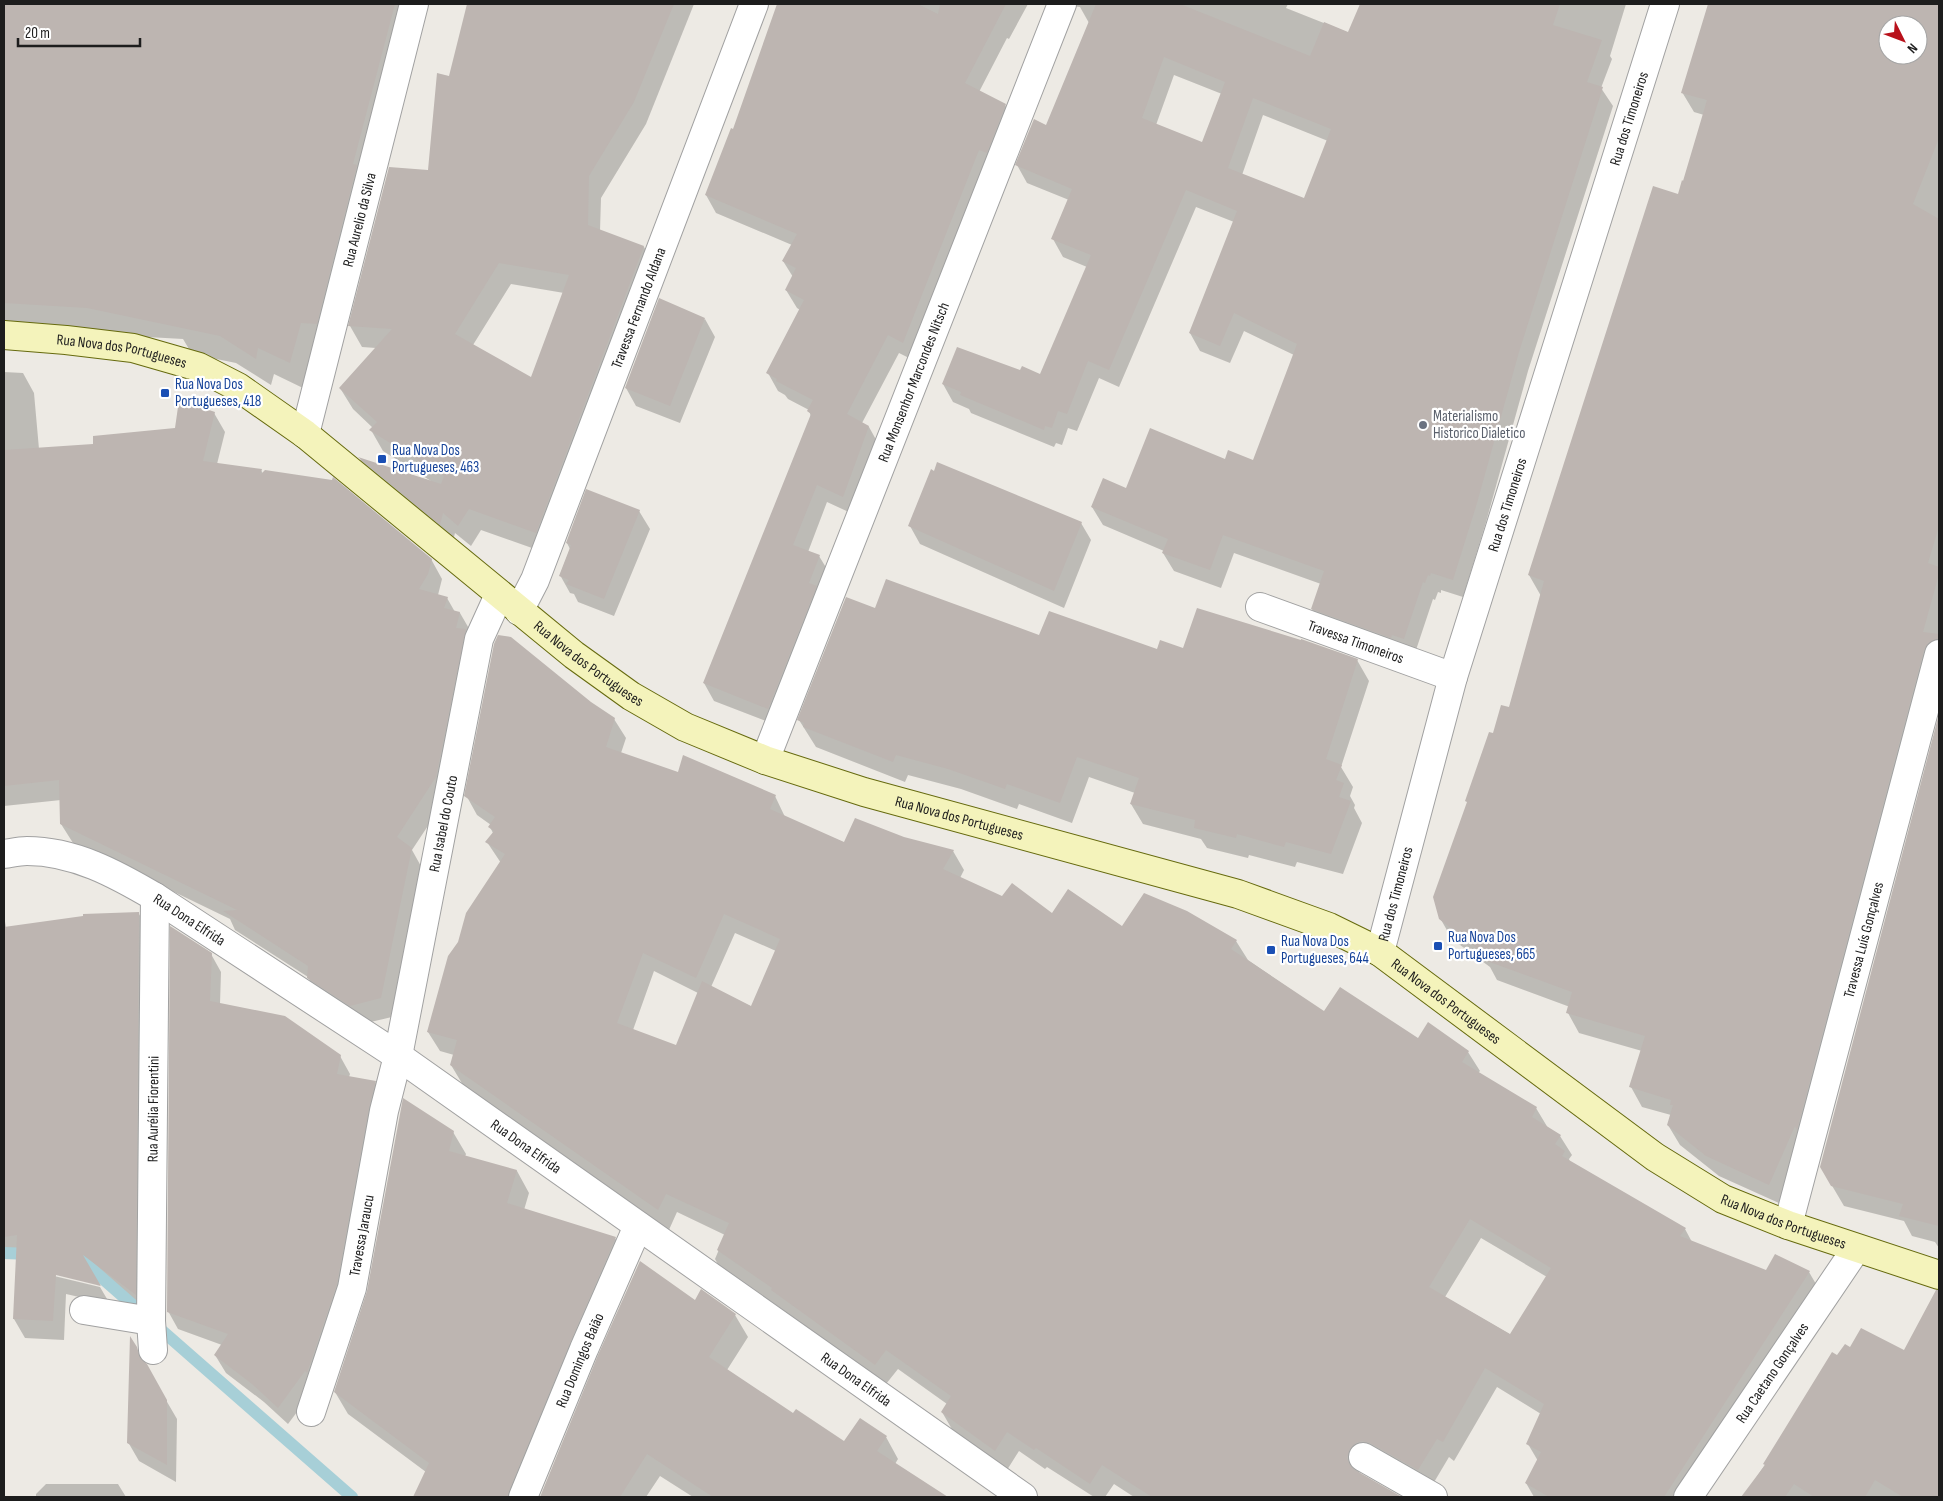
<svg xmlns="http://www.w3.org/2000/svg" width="1943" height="1501" viewBox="0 0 1943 1501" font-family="'Sofia Sans Condensed',sans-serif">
<rect width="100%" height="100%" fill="#edeae4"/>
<path fill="#0003" fill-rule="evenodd" d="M 4,4 L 400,4 L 305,389 L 274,374 L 271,385 L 236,363 L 192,354 L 183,339 L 4,329 Z
M 468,4 L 694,4 L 646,124 L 601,198 L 600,231 L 644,247 L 656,269 L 549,554 L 481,530 L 471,546 L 455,533 L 452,545 L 372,479 L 360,459 L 431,481 L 383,451 L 371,430 L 373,428 L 353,409 L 340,388 L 376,348 L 362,347 L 350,326 L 429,172 ZM 511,284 L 564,293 L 531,379 L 473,345 Z
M 782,4 L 1028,4 L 1009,39 L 1007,38 L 979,92 L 1005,105 L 1015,123 L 913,360 L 899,353 L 862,423 L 869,427 L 879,445 L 853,514 L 827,502 L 808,552 L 819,556 L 830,574 L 779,726 L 714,701 L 704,683 L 811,417 L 809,410 L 788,399 L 785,395 L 778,391 L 768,373 L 800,310 L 797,308 L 786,290 L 793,277 L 783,261 L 792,245 L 716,213 L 706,195 L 733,131 Z
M 1053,4 L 1288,4 L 1286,8 L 1349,33 L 1361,4 L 1626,4 L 1610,56 L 1612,59 L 1601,88 L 1613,106 L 1528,371 L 1486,522 L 1463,597 L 1441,590 L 1441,593 L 1438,592 L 1435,600 L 1433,599 L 1414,656 L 1323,627 L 1312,609 L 1321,584 L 1234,553 L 1221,588 L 1174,571 L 1163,553 L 1164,551 L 1103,525 L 1092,507 L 1127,490 L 1226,460 L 1254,462 L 1294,355 L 1244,331 L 1230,363 L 1200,351 L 1190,333 L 1234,222 L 1196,207 L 1119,387 L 1099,378 L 1077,431 L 1068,428 L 1062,445 L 1056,443 L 1054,447 L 971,413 L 969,409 L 953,402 L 943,384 L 1021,371 L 1041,375 L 1087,267 L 1063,257 L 1053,239 L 1069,200 L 1027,183 L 1017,165 L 1047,127 L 1089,23 L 1080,7 ZM 1174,75 L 1222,94 L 1203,144 L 1156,125 ZM 1263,115 L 1328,141 L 1304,200 L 1242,175 Z
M 1709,4 L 1939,4 L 1939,634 L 1781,1204 L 1719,1176 L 1680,1145 L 1668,1125 L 1671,1115 L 1642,1107 L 1631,1087 L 1642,1051 L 1579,1033 L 1568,1013 L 1570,1007 L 1497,980 L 1490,967 L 1452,939 L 1440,918 L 1494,734 L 1509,709 L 1541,596 L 1529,575 L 1684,183 L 1704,115 L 1694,112 L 1682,92 ZM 1888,25 L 1918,25 L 1918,55 L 1888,55 Z
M 705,319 L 715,337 L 680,423 L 636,406 L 626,388 Z
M 4,372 L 23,373 L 34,393 L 39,449 L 95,445 L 176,430 L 214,413 L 225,432 L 217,464 L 261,470 L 263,474 L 431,559 L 442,579 L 438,595 L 447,598 L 455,612 L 460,613 L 471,632 L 447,797 L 412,850 L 422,868 L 392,1017 L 362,1024 L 319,997 L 308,977 L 235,930 L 230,919 L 73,843 L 61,824 L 61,800 L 4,806 L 4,650 L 48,647 L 43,589 L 4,594 Z
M 639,511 L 650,529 L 614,616 L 578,602 L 574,594 L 570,593 L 560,575 L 570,549 L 567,543 Z
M 1081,523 L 1091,540 L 1064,608 L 920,544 L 910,526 Z
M 875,609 L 1040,637 L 1158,651 L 1184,650 L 1357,660 L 1369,681 L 1341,767 L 1353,787 L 1350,796 L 1355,805 L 1354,808 L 1362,823 L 1343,874 L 1297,862 L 1295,867 L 1249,855 L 1248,858 L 1207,848 L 1201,839 L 1143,824 L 1131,804 L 1135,793 L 1089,777 L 1072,823 L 1019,804 L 1017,809 L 961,789 L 908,775 L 905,782 L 816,747 L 799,720 Z
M 590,703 L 614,719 L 626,738 L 621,753 L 678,773 L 775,796 L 785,817 L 845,843 L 903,839 L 953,851 L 964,870 L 960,878 L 1002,898 L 1052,914 L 1122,927 L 1236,941 L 1248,960 L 1325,1013 L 1468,1052 L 1480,1071 L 1478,1073 L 1536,1108 L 1548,1128 L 1560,1136 L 1572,1155 L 1569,1159 L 1570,1162 L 1685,1229 L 1692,1242 L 1767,1272 L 1809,1272 L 1820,1291 L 1688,1497 L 1534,1497 L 1526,1483 L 1538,1461 L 1528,1444 L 1541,1414 L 1497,1387 L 1454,1461 L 1449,1457 L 1430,1489 L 1360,1470 L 1359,1474 L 1399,1497 L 1134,1497 L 1114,1484 L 1105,1497 L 1094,1497 L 1047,1467 L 1045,1469 L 1019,1451 L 1007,1470 L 953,1431 L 942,1412 L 947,1404 L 898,1369 L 886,1384 L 769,1300 L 765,1306 L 726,1279 L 715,1259 L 725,1235 L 677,1212 L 668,1232 L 620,1197 L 611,1189 L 463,1085 L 451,1065 L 454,1055 L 440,1051 L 428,1032 L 459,942 L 501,863 L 487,842 L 493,833 L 490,827 L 491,825 L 477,815 L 466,795 ZM 735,933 L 776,951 L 752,1007 L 711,987 ZM 654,971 L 698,993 L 676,1047 L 633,1030 ZM 1481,1238 L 1547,1277 L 1511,1335 L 1445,1297 Z
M 1939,719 L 1939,1248 L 1935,1242 L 1912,1236 L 1904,1221 L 1844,1206 L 1821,1167 Z
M 139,914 L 150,933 L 146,1312 L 91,1270 L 50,1273 L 50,1275 L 100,1287 L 110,1304 L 66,1294 L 64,1340 L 25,1338 L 14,1319 L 17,1256 L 4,1258 L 4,915 L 6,928 Z
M 211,954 L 221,972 L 220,1004 L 340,1056 L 350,1074 L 349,1077 L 375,1082 L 385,1100 L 315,1388 L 288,1424 L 264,1402 L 226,1373 L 215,1355 L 222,1345 L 178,1329 L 168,1311 Z
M 453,1132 L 466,1154 L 465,1157 L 517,1171 L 529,1193 L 524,1210 L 615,1238 L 628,1260 L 527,1497 L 414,1497 L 426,1472 L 348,1414 L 335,1392 Z
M 696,1302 L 735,1315 L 748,1337 L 727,1370 L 793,1415 L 845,1443 L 886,1437 L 898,1459 L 895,1464 L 946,1497 L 693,1497 L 660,1476 L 646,1497 L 541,1497 L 600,1356 Z
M 1919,1325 L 1939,1336 L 1939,1497 L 1743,1497 L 1838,1357 L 1851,1349 L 1905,1351 Z
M 131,1340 L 177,1419 L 176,1482 L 139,1461 L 128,1442 Z
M 46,1484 L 118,1484 L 126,1497 L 36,1497 L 36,1494 Z"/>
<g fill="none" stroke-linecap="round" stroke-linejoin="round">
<path stroke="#a7cfd7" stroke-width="12" d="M 4,1253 L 31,1254
M 78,1257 L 352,1497"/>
</g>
<path fill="#bdb5b1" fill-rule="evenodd" d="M 4,4 L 395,4 L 353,164 L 357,165 L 317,324 L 301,323 L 290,363 L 258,348 L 256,359 L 220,336 L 87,308 L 4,303 Z
M 467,4 L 674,4 L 634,102 L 589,176 L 588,225 L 644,246 L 536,533 L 469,509 L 458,526 L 443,513 L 440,525 L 358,457 L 441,484 L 444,476 L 369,430 L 377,422 L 339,388 L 392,329 L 348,326 L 389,167 L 428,170 L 437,73 L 449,76 ZM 499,263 L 569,275 L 531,377 L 455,334 Z
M 777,4 L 918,4 L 938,14 L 940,4 L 1006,4 L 965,83 L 1006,104 L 987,153 L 979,150 L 903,343 L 888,335 L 847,414 L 869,426 L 843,497 L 817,485 L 793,545 L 820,555 L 809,583 L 817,586 L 768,709 L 703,683 L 811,414 L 807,411 L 813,400 L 776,381 L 777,379 L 766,373 L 804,300 L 785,290 L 796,268 L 782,261 L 797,234 L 705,195 L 731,128 L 733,129 Z
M 1096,4 L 1180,4 L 1310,56 L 1324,22 L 1348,32 L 1360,4 L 1560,4 L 1553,25 L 1602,40 L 1587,82 L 1603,87 L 1519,352 L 1477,503 L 1453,580 L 1431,573 L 1430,576 L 1428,575 L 1425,583 L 1423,582 L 1404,639 L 1392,635 L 1391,638 L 1311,609 L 1324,571 L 1223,535 L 1210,570 L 1162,553 L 1168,539 L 1091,507 L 1103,478 L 1126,488 L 1150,428 L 1225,459 L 1228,450 L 1253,460 L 1297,344 L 1234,313 L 1220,346 L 1189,333 L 1237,211 L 1186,190 L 1109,370 L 1088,361 L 1067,414 L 1058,411 L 1052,428 L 1045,426 L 1044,430 L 960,395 L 961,392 L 942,384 L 957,347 L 1020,370 L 1022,366 L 1040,374 L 1091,255 L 1051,239 L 1072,189 L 1015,165 L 1034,119 L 1046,125 ZM 1164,57 L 1225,82 L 1202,142 L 1142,118 ZM 1253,98 L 1331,129 L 1304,198 L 1228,168 Z
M 1708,4 L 1939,4 L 1939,138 L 1913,204 L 1939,219 L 1939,526 L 1928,563 L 1939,567 L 1939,574 L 1923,632 L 1939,634 L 1939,639 L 1928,643 L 1924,650 L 1797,1130 L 1795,1126 L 1769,1185 L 1706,1156 L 1667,1125 L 1673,1105 L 1670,1105 L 1671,1100 L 1629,1087 L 1645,1036 L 1566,1013 L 1572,992 L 1484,960 L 1486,955 L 1439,919 L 1433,897 L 1467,802 L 1465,801 L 1489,732 L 1493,733 L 1501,705 L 1509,707 L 1544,581 L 1528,575 L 1653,186 L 1678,194 L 1682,180 L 1683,181 L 1707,100 L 1681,93 ZM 1888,25 L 1918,25 L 1918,55 L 1888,55 Z
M 659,298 L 705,318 L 670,406 L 625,388 Z
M 179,400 L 215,412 L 203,461 L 262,469 L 260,475 L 265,470 L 332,480 L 333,477 L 432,559 L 428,574 L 419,589 L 448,597 L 444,608 L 460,612 L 456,628 L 466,629 L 436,777 L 397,837 L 412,848 L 381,998 L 350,1006 L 307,978 L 308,966 L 223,911 L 237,910 L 60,824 L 59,780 L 4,786 L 4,450 L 93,444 L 93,436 L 175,428 Z
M 937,462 L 1082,522 L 1054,591 L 908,526 L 931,469 L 934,471 Z
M 586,489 L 640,510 L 604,599 L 566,584 L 569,580 L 559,576 L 571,545 L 566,543 Z
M 886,579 L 1039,635 L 1049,611 L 1157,649 L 1160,640 L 1183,648 L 1197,608 L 1301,640 L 1301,639 L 1358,659 L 1326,759 L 1342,765 L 1336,780 L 1344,783 L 1339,797 L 1351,801 L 1331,854 L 1286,842 L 1284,847 L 1237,834 L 1236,838 L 1194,828 L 1195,820 L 1130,804 L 1139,778 L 1077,757 L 1060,803 L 1007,784 L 1005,789 L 948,769 L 896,755 L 893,762 L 803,727 L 804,723 L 797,720 L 846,597 L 875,608 Z
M 498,635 L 511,637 L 591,702 L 615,718 L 606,747 L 678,772 L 683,755 L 776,795 L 770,809 L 844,842 L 855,818 L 904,837 L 954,850 L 943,869 L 1002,896 L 1012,883 L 1052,913 L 1068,889 L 1122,926 L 1144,893 L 1187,911 L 1237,940 L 1231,949 L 1324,1011 L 1340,987 L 1418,1038 L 1428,1022 L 1469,1051 L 1462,1062 L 1537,1107 L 1532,1117 L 1561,1135 L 1555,1144 L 1565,1151 L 1562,1156 L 1686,1228 L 1680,1236 L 1766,1270 L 1775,1254 L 1810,1271 L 1664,1497 L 1549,1497 L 1525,1483 L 1541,1452 L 1526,1444 L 1544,1404 L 1485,1368 L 1443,1442 L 1437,1439 L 1418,1470 L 1370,1443 L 1362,1441 L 1356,1443 L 1350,1449 L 1347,1458 L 1350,1465 L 1355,1470 L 1402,1497 L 1152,1497 L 1102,1465 L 1090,1484 L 1036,1448 L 1034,1450 L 1007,1432 L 995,1451 L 941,1412 L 951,1396 L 886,1350 L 875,1365 L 771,1290 L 772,1288 L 717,1250 L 729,1223 L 666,1194 L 658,1210 L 450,1065 L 457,1040 L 427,1032 L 448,956 L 458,942 L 466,913 L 505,854 L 485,842 L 494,831 L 488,827 L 495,817 L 464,796 L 494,644 ZM 724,914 L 780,939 L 751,1006 L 702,981 L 676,1045 L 617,1023 L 643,953 L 696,978 ZM 1470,1219 L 1551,1268 L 1510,1334 L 1429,1287 Z
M 1939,714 L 1939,1226 L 1899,1216 L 1903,1204 L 1831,1186 L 1820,1167 Z
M 139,912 L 136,1295 L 83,1255 L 101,1286 L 56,1275 L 53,1321 L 13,1319 L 17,1235 L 4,1237 L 4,927 L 83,916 L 83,914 Z
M 170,926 L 212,953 L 210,1001 L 285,1016 L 341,1055 L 337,1074 L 376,1081 L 369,1108 L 337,1284 L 307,1373 L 305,1371 L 278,1408 L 252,1384 L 214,1355 L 228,1334 L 167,1312 Z
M 403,1098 L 454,1131 L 449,1151 L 517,1170 L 507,1203 L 616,1237 L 570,1343 L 509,1491 L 508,1497 L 413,1497 L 429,1463 L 334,1392 L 367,1291 Z
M 640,1261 L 695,1300 L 701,1289 L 736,1314 L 709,1357 L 793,1413 L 796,1409 L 844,1441 L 860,1418 L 887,1436 L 877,1451 L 948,1497 L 713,1497 L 647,1454 L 620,1497 L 540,1497 L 598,1355 Z
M 1936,1290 L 1939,1290 L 1939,1497 L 1903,1497 L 1875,1480 L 1865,1497 L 1814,1497 L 1794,1484 L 1785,1497 L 1741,1497 L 1765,1465 L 1763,1464 L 1832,1352 L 1837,1355 L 1845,1344 L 1850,1347 L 1861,1328 L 1904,1350 Z
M 130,1336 L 137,1347 L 140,1358 L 147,1364 L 167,1400 L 167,1465 L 127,1443 Z"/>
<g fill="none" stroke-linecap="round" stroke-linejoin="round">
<g stroke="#a1a1a1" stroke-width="30">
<g id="street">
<path id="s1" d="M 305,434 L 414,4"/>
<path id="s2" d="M 1260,607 L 1453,677"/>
<path id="s3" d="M 519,611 L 535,580 L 754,4"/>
<path id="s4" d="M 765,760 L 1062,4"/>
<path id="s5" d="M 4,854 C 11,853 19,851 27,851 C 74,851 116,874 155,897 L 398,1056 L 1023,1497"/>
<path id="s6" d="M 1380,952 L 1453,677 L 1665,4"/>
<path id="s7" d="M 1788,1225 L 1939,654"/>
<path d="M 84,1310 L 151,1321"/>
<path id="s8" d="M 153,1350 L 151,1321 L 155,897"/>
<path id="s9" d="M 311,1412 L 352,1288 L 384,1111 L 398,1056 L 479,639 L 499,595"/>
<path d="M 1363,1457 L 1433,1497"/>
<path id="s10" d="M 523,1497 L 584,1349 L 638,1226"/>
<path id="s11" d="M 1688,1497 L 1856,1249"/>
</g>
</g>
<g stroke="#666a0e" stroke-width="30">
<g id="secondary">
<path id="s12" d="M 4,335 L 66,340 L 133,348 L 199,367 L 238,387 L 305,434 L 574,655 L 631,696 L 685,727 L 765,760 L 864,792 L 1238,894 L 1329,927 L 1380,952 L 1655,1157 L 1723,1199 L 1788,1225 L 1939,1275"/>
</g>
</g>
<use href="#street" stroke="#fff" stroke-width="28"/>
<use href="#secondary" stroke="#f4f3bb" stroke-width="28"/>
</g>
<g fill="#1a4fb4" stroke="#fff" stroke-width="2">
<rect x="160" y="388" width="10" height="10" rx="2.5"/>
<rect x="377" y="454" width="10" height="10" rx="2.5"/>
<rect x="1433" y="941" width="10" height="10" rx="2.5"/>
<rect x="1266" y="945" width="10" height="10" rx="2.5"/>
</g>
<circle fill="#6b7280" stroke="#fff" stroke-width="2" cx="1423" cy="425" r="5"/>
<g text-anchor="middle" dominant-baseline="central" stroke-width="4.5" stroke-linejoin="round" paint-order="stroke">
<g font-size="15" fill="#1d1d1d" stroke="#fff">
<text stroke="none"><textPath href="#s6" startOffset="870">Rua dos Timoneiros</textPath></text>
<text stroke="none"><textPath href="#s1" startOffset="221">Rua Aurelio da Silva</textPath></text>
<text stroke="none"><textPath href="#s3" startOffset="326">Travessa Fernando Aldana</textPath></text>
<text stroke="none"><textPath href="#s12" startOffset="119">Rua Nova dos Portugueses</textPath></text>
<text stroke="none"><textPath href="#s4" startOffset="406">Rua Monsenhor Marcondes Nitsch</textPath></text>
<text stroke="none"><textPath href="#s6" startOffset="465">Rua dos Timoneiros</textPath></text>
<text stroke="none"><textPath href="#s2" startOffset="102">Travessa Timoneiros</textPath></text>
<text stroke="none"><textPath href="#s12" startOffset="689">Rua Nova dos Portugueses</textPath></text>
<text stroke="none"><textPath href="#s12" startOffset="1094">Rua Nova dos Portugueses</textPath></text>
<text stroke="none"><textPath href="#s9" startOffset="604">Rua Isabel do Couto</textPath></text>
<text stroke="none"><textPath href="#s6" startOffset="60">Rua dos Timoneiros</textPath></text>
<text stroke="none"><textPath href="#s5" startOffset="202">Rua Dona Elfrida</textPath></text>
<text stroke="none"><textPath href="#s7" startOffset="295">Travessa Luís Gonçalves</textPath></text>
<text stroke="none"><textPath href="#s12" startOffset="1619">Rua Nova dos Portugueses</textPath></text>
<text stroke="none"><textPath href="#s8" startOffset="241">Rua Aurélia Fiorentini</textPath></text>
<text stroke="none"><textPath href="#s5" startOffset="608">Rua Dona Elfrida</textPath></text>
<text stroke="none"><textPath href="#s12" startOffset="2024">Rua Nova dos Portugueses</textPath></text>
<text stroke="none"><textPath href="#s9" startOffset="184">Travessa Jaraucu</textPath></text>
<text stroke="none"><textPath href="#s10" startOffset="148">Rua Domingos Baião</textPath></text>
<text stroke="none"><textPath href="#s11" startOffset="150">Rua Caetano Gonçalves</textPath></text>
<text stroke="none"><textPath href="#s5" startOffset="1012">Rua Dona Elfrida</textPath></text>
</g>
<g font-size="15" fill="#164399" stroke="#fff" text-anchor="start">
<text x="175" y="384">Rua Nova Dos<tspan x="175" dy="17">Portugueses, 418</tspan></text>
<text x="392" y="450">Rua Nova Dos<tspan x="392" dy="17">Portugueses, 463</tspan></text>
<text x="1448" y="937">Rua Nova Dos<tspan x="1448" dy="17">Portugueses, 665</tspan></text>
<text x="1281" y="941">Rua Nova Dos<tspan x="1281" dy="17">Portugueses, 644</tspan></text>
</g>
<g font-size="15" fill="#5b616d" stroke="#fff" text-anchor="start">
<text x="1433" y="416">Materialismo<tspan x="1433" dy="17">Historico Dialetico</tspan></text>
</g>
</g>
<rect width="1943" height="1501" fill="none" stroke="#1d1d1d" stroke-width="10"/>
<g transform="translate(1903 40) rotate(132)"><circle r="24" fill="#ffffff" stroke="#a5a5a5"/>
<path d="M0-4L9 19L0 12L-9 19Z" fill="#b9111b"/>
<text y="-8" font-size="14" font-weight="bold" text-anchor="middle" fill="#1d1d1d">N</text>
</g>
<path d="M18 38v8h122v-8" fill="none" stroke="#1d1d1d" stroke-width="2.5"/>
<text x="25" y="38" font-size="15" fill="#1d1d1d" stroke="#ffffff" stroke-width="4" paint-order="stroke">20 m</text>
</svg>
